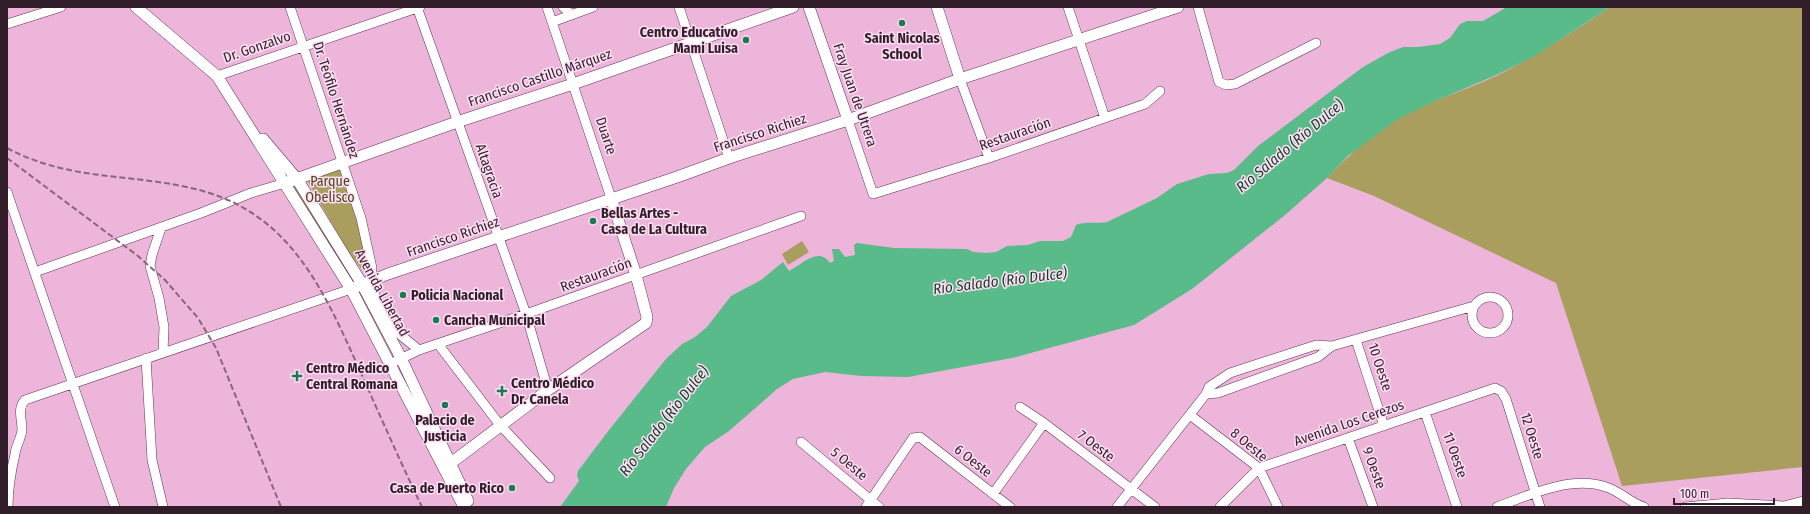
<svg xmlns="http://www.w3.org/2000/svg" width="1810" height="514" viewBox="0 0 1810 514" font-family="'Fira Sans Condensed',sans-serif">
<rect width="100%" height="100%" fill="#ecb5d9"/>
<path fill="#a99e5d" d="M 1610,7 L 1803,7 L 1803,467 L 1622,486 L 1556,283 L 1374,196 L 1327,178 C 1347,157 1373,133 1399,118 C 1429,101 1464,91 1496,76 C 1536,56 1573,32 1610,7 Z
M 340,168 L 369,259 L 369,270 L 363,271 L 348,252 L 307,180 Z
M 301,183 L 352,267 L 346,272 L 294,187 Z
M 802,241 L 809,252 L 788,265 L 782,254 Z"/>
<path fill="#58bb89" d="M 1507,7 L 1610,7 L 1535,56 L 1494,76 L 1433,102 L 1398,119 L 1348,156 L 1327,178 L 1285,215 L 1192,289 L 1134,325 L 1012,358 L 908,377 L 861,376 L 825,372 L 793,379 L 777,389 L 729,431 L 705,447 L 686,469 L 674,488 L 666,507 L 560,507 L 579,481 L 577,475 L 578,471 L 609,430 L 666,359 L 682,344 L 695,337 L 707,327 L 731,296 L 761,280 L 783,262 L 789,271 C 802,264 819,246 830,263 L 834,261 L 832,249 L 839,249 L 845,257 L 855,255 L 854,245 L 857,243 L 894,248 L 967,249 L 973,252 L 987,253 L 996,252 L 1007,246 L 1028,245 L 1040,241 L 1063,241 L 1071,237 L 1076,225 C 1085,221 1097,224 1107,222 L 1157,198 L 1177,184 L 1209,174 L 1227,173 L 1234,170 L 1258,146 L 1363,67 L 1388,53 L 1403,47 L 1418,47 L 1440,44 L 1450,38 L 1460,24 L 1467,21 L 1483,21 Z"/>
<g fill="none" stroke-linecap="round" stroke-linejoin="round">
<g stroke="#613353" stroke-width="10">
<path id="minor" d="M 290,7 L 361,218 L 370,259 L 372,268 L 370,281 L 379,307 L 385,320 L 393,329 L 419,350
M 417,7 L 526,314 L 548,390
M 547,7 L 611,198
M 563,7 L 572,15
M 679,7 L 729,158
M 1068,7 L 1105,118
M 1198,7 L 1219,82 L 1226,85 L 1235,84 L 1316,43
M 552,22 L 593,7
M 7,24 L 61,7
M 217,76 L 420,7
M 960,79 L 989,158
M 848,120 L 873,194 L 989,158 L 1145,104 L 1160,91
M 7,192 L 115,507
M 161,228 L 152,255 L 150,266 L 159,298 L 164,327 L 163,352
M 35,272 L 201,213 L 251,193 L 285,183
M1472 315a18 18 0 1 1 36 0a18 18 0 1 1-36 0Z
M 1356,340 L 1384,426
M 438,344 L 500,425 L 550,478
M 146,358 L 152,460 L 163,507
M 390,364 L 419,350 L 526,314 L 801,216
M 1206,394 L 1218,393 L 1318,357 L 1332,346
M 1020,407 L 1044,423 L 1155,507
M 1425,412 L 1457,507
M 1190,415 L 1259,468 L 1278,507
M 1348,438 L 1373,507
M 801,442 L 879,507
M 993,494 L 1044,423
M 8,507 C 8,489 11,471 15,454 C 16,445 21,439 22,430 C 22,418 17,409 25,400 L 351,289
M 866,507 L 913,438 L 920,437 L 1010,507
M 1117,507 L 1206,394 L 1209,387 L 1230,373 L 1316,345 L 1332,346 L 1474,306
M 1220,507 L 1259,468 L 1495,388 L 1501,391 L 1506,399 L 1540,507
M 1497,507 C 1529,495 1571,475 1606,487 C 1620,491 1630,503 1644,507
M 1685,507 L 1728,503 L 1784,506 L 1803,501"/>
</g>
<g stroke="#613353" stroke-width="12">
<path id="major" d="M 136,7 L 217,76 L 351,289 L 464,507
M 809,7 L 848,120
M 937,7 L 960,79
M 263,139 L 297,179 L 362,284 L 401,358 L 468,501
M 285,183 L 457,122 L 573,84 L 793,7
M 351,289 L 388,274 L 677,177 L 729,158 L 848,120 L 960,79 L 1178,7
M 451,463 L 548,390 L 646,323 L 647,317 L 636,275 L 611,198"/>
</g>
<use href="#minor" stroke="#fff" stroke-width="9"/>
<use href="#major" stroke="#fff" stroke-width="11"/>
<path stroke="#8a657d" stroke-width="2" stroke-dasharray="6 3" stroke-linecap="butt" d="M 7,148 C 69,181 126,173 191,188 C 290,210 323,289 361,373 C 381,418 401,463 422,507
M 7,158 L 138,256 L 165,280 L 198,318 L 216,348 L 281,507"/>
</g>
<g fill="#1b7a51" stroke="#fcdff2" stroke-width="1.5">
<circle cx="902" cy="23" r="4"/>
<circle cx="746" cy="40" r="4"/>
<circle cx="593" cy="221" r="4"/>
<circle cx="403" cy="295" r="4"/>
<circle cx="436" cy="320" r="4"/>
<path d="M295 370h4v4h4v4h-4v4h-4v-4h-4v-4h4z"/>
<path d="M500 385h4v4h4v4h-4v4h-4v-4h-4v-4h4z"/>
<circle cx="445" cy="405" r="4"/>
<circle cx="512" cy="488" r="4"/>
</g>
<g text-anchor="middle" dominant-baseline="central" stroke-width="3" stroke-linejoin="round" paint-order="stroke">
<g font-size="14" font-weight="bold" fill="#321d2b" stroke="#fcdff2" text-anchor="start">
<text x="738" y="32" text-anchor="end">Centro Educativo<tspan x="738" dy="16">Mami Luisa</tspan></text>
<text x="902" y="38" text-anchor="middle">Saint Nicolas<tspan x="902" dy="16">School</tspan></text>
<text x="601" y="213">Bellas Artes -<tspan x="601" dy="16">Casa de La Cultura</tspan></text>
<text x="411" y="295">Policia Nacional</text>
<text x="444" y="320">Cancha Municipal</text>
<text x="306" y="368">Centro Médico<tspan x="306" dy="16">Central Romana</tspan></text>
<text x="511" y="383">Centro Médico<tspan x="511" dy="16">Dr. Canela</tspan></text>
<text x="445" y="420" text-anchor="middle">Palacio de<tspan x="445" dy="16">Justicia</tspan></text>
<text x="504" y="488" text-anchor="end">Casa de Puerto Rico</text>
</g>
<g font-size="14" fill="#321d2b" stroke="#fcdff2">
<text transform="translate(257 47) rotate(-19)">Dr. Gonzalvo</text>
<text transform="translate(540 78) rotate(-19)">Francisco Castillo Márquez</text>
<text transform="translate(855 95) rotate(71)">Fray Juan de Utrera</text>
<text transform="translate(336 100) rotate(72)">Dr. Teófilo Hernández</text>
<text transform="translate(760 133) rotate(-18)">Francisco Richiez</text>
<text transform="translate(1015 134) rotate(-19)">Restauración</text>
<text transform="translate(606 136) rotate(72)">Duarte</text>
<text transform="translate(489 171) rotate(71)">Altagracia</text>
<text transform="translate(453 237) rotate(-19)">Francisco Richiez</text>
<text transform="translate(596 275) rotate(-20)">Restauración</text>
<text transform="translate(382 293) rotate(61)">Avenida Libertad</text>
<text transform="translate(1380 367) rotate(72)">10 Oeste</text>
<text transform="translate(1349 423) rotate(-19)">Avenida Los Cerezos</text>
<text transform="translate(1532 436) rotate(73)">12 Oeste</text>
<text transform="translate(1249 445) rotate(40)">8 Oeste</text>
<text transform="translate(1096 446) rotate(37)">7 Oeste</text>
<text transform="translate(1455 455) rotate(71)">11 Oeste</text>
<text transform="translate(973 461) rotate(38)">6 Oeste</text>
<text transform="translate(849 464) rotate(40)">5 Oeste</text>
<text transform="translate(1374 468) rotate(70)">9 Oeste</text>
</g>
<g font-size="14" fill="#4d461e" stroke="#fcdff2">
<text x="330" y="181">Parque<tspan x="330" dy="16">Obelisco</tspan></text>
</g>
<g font-size="15" font-style="italic" fill="#113b27" stroke="#fcdff2">
<text transform="translate(1290 146) rotate(-40)">Río Salado (Río Dulce)</text>
<text transform="translate(1000 281) rotate(-7)">Río Salado (Río Dulce)</text>
<text transform="translate(664 421) rotate(-52)">Río Salado (Río Dulce)</text>
</g>
</g>
<rect width="1810" height="514" fill="none" stroke="#321d2b" stroke-width="16"/>
<path d="M1674 498v6h100v-6" fill="none" stroke="#321d2b" stroke-width="2"/>
<text x="1680" y="498" font-size="12" fill="#321d2b" stroke="#fcdff2" stroke-width="3" paint-order="stroke">100 m</text>
</svg>
